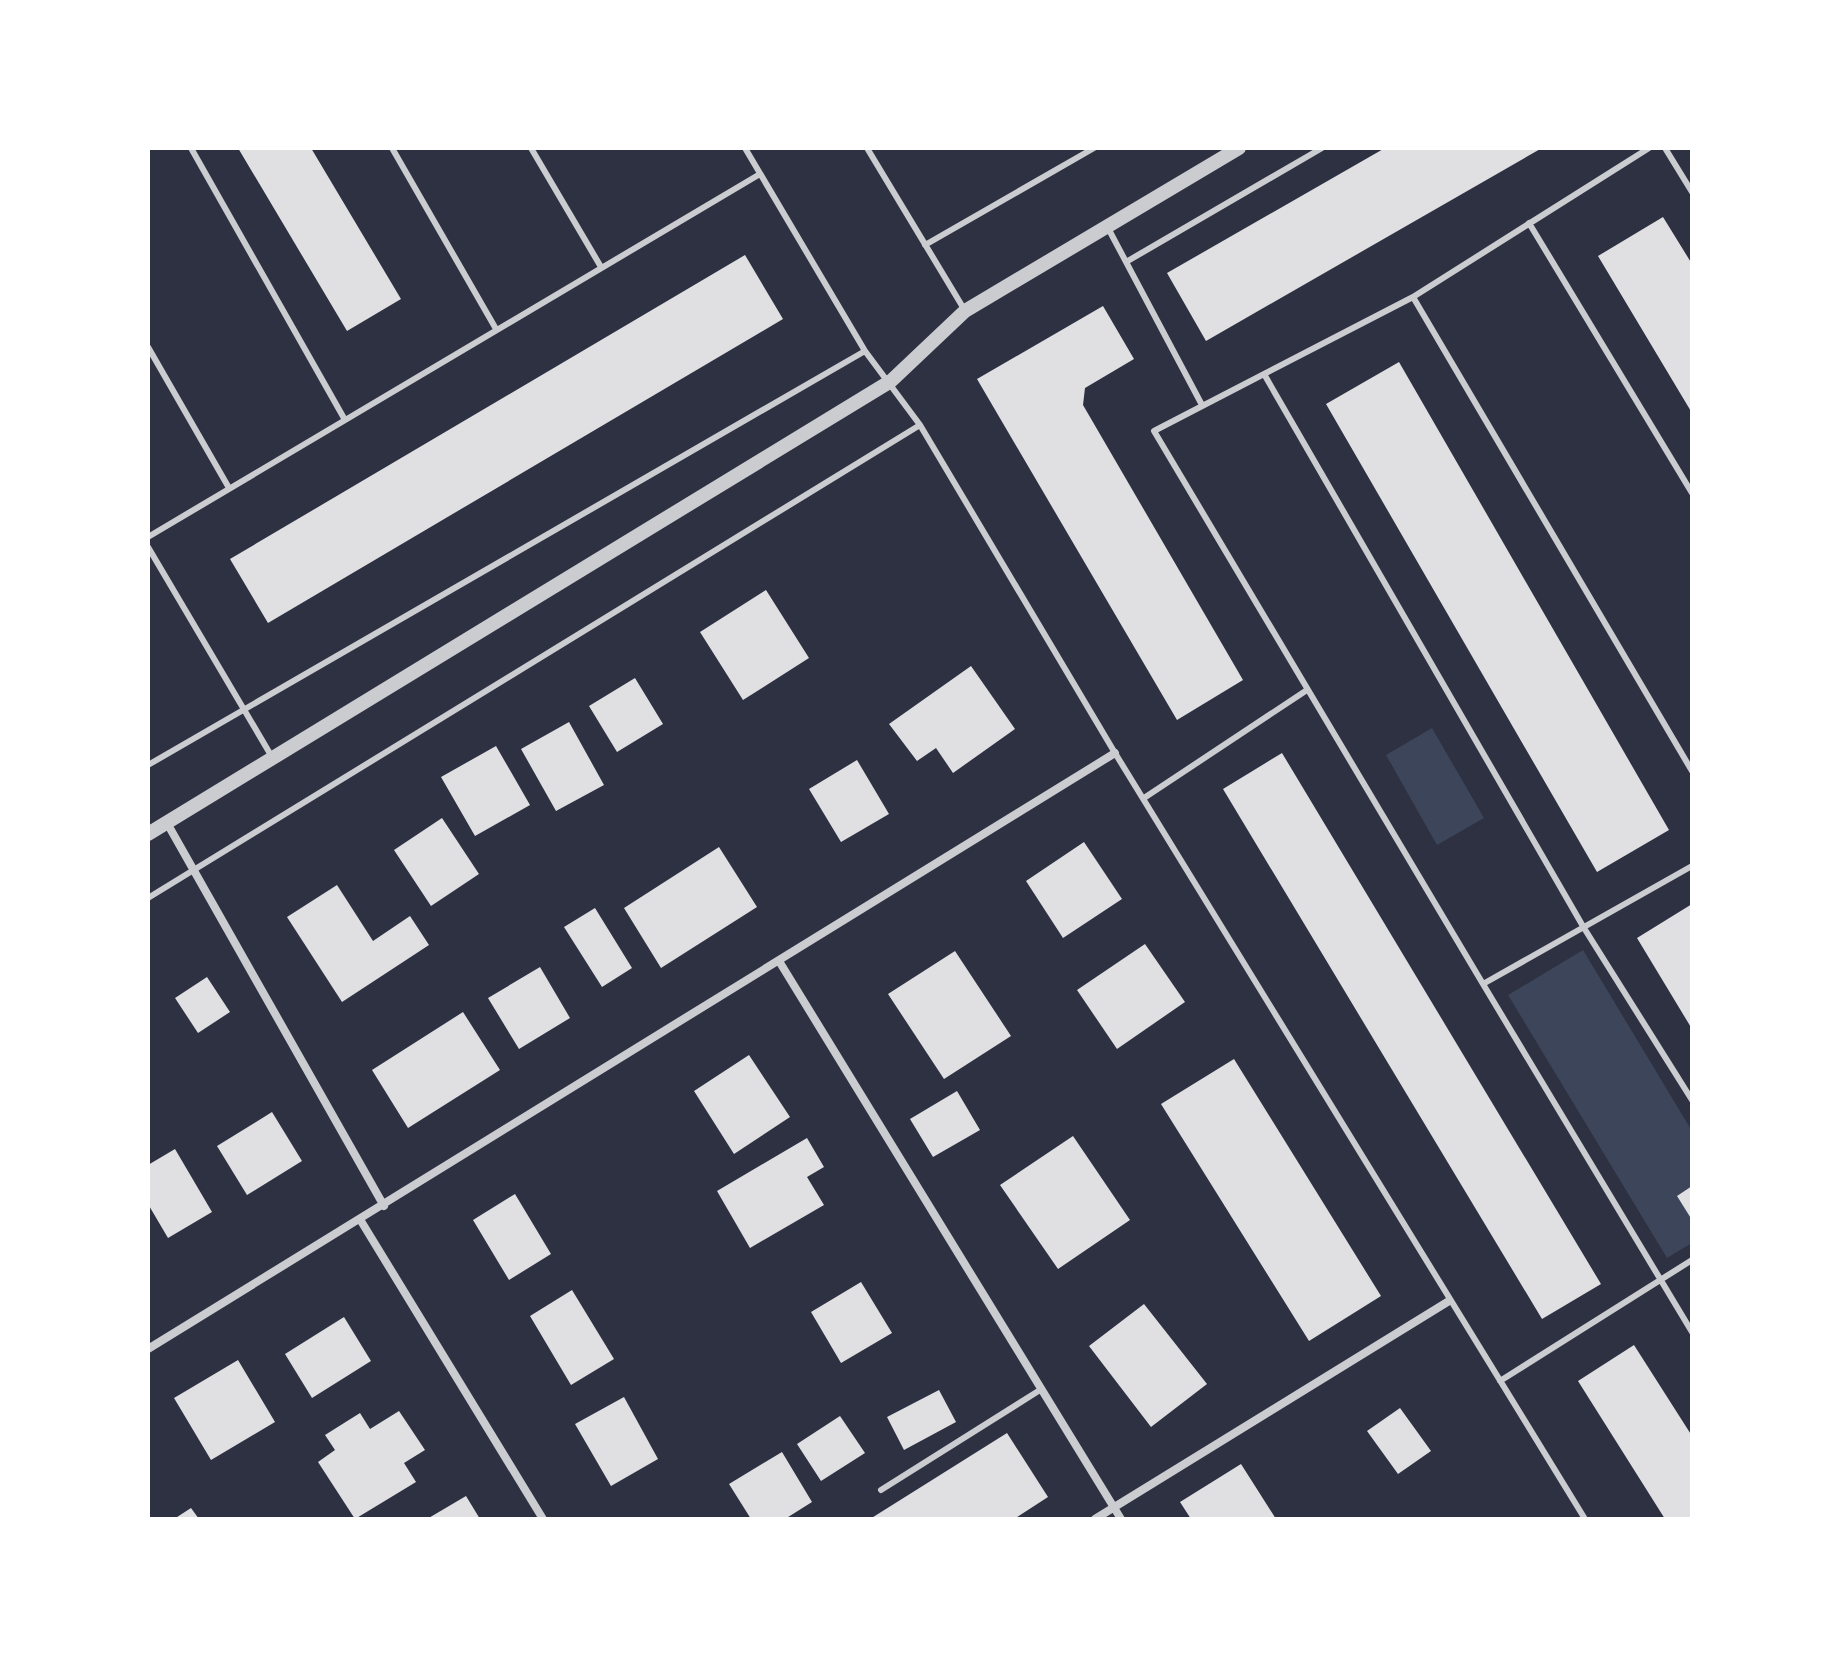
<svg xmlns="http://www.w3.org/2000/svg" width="1840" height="1667" viewBox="0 0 1840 1667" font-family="Manrope,sans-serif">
<rect width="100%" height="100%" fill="#2d3142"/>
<path fill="#3c4559" d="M 1432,728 L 1484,818 L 1437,845 L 1386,755 Z
M 1583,950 L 1692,1131 L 1692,1243 L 1667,1258 L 1508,995 Z"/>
<path fill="#e0e0e3" d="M 238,148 L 311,148 L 401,299 L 347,331 Z
M 1385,148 L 1542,148 L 1206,341 L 1167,273 Z
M 1663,217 L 1692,264 L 1692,413 L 1598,256 Z
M 745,255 L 783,319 L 268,623 L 230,559 Z
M 1103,306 L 1134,359 L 1085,388 L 1083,405 L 1243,680 L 1177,720 L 977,379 Z
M 1399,362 L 1669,830 L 1597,872 L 1326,404 Z
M 766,590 L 809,658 L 743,700 L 700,632 Z
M 971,666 L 1015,729 L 953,773 L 936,748 L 917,761 L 889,724 Z
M 635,678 L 663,724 L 617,752 L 589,706 Z
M 569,722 L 604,785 L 556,811 L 521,749 Z
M 496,746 L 530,805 L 475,836 L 441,777 Z
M 1282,753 L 1601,1284 L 1542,1319 L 1223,789 Z
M 857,760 L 889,814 L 841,842 L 809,789 Z
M 442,818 L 479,874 L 431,906 L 394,850 Z
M 1084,842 L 1122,899 L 1063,938 L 1026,881 Z
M 719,847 L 757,907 L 661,968 L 624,908 Z
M 337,885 L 373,941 L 410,916 L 429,945 L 342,1002 L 287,917 Z
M 1692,904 L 1692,1029 L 1637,938 Z
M 595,908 L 632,968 L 602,987 L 564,927 Z
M 1145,944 L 1185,1002 L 1117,1049 L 1077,990 Z
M 955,951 L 1011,1036 L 944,1079 L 888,994 Z
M 540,967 L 570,1018 L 519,1049 L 488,998 Z
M 207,977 L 230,1012 L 198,1033 L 175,998 Z
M 463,1012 L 500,1070 L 408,1128 L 372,1070 Z
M 749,1055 L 790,1117 L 734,1154 L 694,1091 Z
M 1234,1059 L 1381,1296 L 1309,1341 L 1161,1104 Z
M 957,1091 L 980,1130 L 933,1157 L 910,1119 Z
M 272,1112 L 302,1161 L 247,1195 L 217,1146 Z
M 1073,1136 L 1130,1220 L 1058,1269 L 1000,1185 Z
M 807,1138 L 824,1167 L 807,1177 L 824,1205 L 750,1248 L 717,1191 Z
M 175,1149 L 212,1212 L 168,1238 L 148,1204 L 148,1165 Z
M 1692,1186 L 1692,1220 L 1677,1196 Z
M 515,1194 L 551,1254 L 509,1280 L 473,1220 Z
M 861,1282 L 892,1333 L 841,1363 L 811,1312 Z
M 572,1290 L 614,1359 L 571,1385 L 530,1316 Z
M 1144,1304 L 1207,1384 L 1151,1427 L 1089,1346 Z
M 344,1317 L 371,1361 L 312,1398 L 285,1354 Z
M 1634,1345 L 1692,1436 L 1692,1519 L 1665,1519 L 1578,1381 Z
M 238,1360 L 275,1422 L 211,1460 L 174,1398 Z
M 939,1390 L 956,1422 L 904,1450 L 887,1417 Z
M 624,1397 L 658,1459 L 611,1486 L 575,1424 Z
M 1400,1408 L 1431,1451 L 1398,1474 L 1367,1431 Z
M 399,1411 L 425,1450 L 404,1463 L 416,1482 L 355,1519 L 318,1462 L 335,1450 L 325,1435 L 360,1413 L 370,1429 Z
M 840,1416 L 865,1453 L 821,1481 L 797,1444 Z
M 1007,1433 L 1048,1497 L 1014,1519 L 870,1519 Z
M 782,1452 L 812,1502 L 785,1519 L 751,1519 L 729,1484 Z
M 1241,1464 L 1276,1519 L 1191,1519 L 1180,1502 Z
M 466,1496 L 480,1519 L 427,1519 Z
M 191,1508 L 199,1519 L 174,1519 Z"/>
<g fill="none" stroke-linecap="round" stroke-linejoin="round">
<path stroke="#caccd0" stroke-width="6" d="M 191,148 L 345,420
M 392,148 L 496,329
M 531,148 L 601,267
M 867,148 L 964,309
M 1665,148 L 1692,192
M 1529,223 L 1692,493
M 1108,228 L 1202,405
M 925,245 L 1094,148
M 1126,262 L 1322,148
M 1413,297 L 1692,771
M 148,347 L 229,488
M 865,351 L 920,425 L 1115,753 L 1585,1519
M 1264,374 L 1584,928 L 1692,1100
M 148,537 L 760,174
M 148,547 L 272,757
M 148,765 L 865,351 L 745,148
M 1144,798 L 1307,690
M 1692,866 L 1483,984 L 1692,1332
M 148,898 L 920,425
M 1483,984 L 1154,431 L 1413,297 L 1649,148
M 1500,1381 L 1692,1260
M 881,1490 L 1040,1390"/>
<path stroke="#caccd0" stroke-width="8" d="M 167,823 L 384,1206
M 779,961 L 1121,1519
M 361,1221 L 543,1519
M 148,1349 L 1115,753
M 1095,1519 L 1449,1301"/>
<path stroke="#caccd0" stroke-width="14" d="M 148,834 L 891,381 L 965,311 L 1239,148"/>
</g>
<rect width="1840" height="1667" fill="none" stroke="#ffffff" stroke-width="300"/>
</svg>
